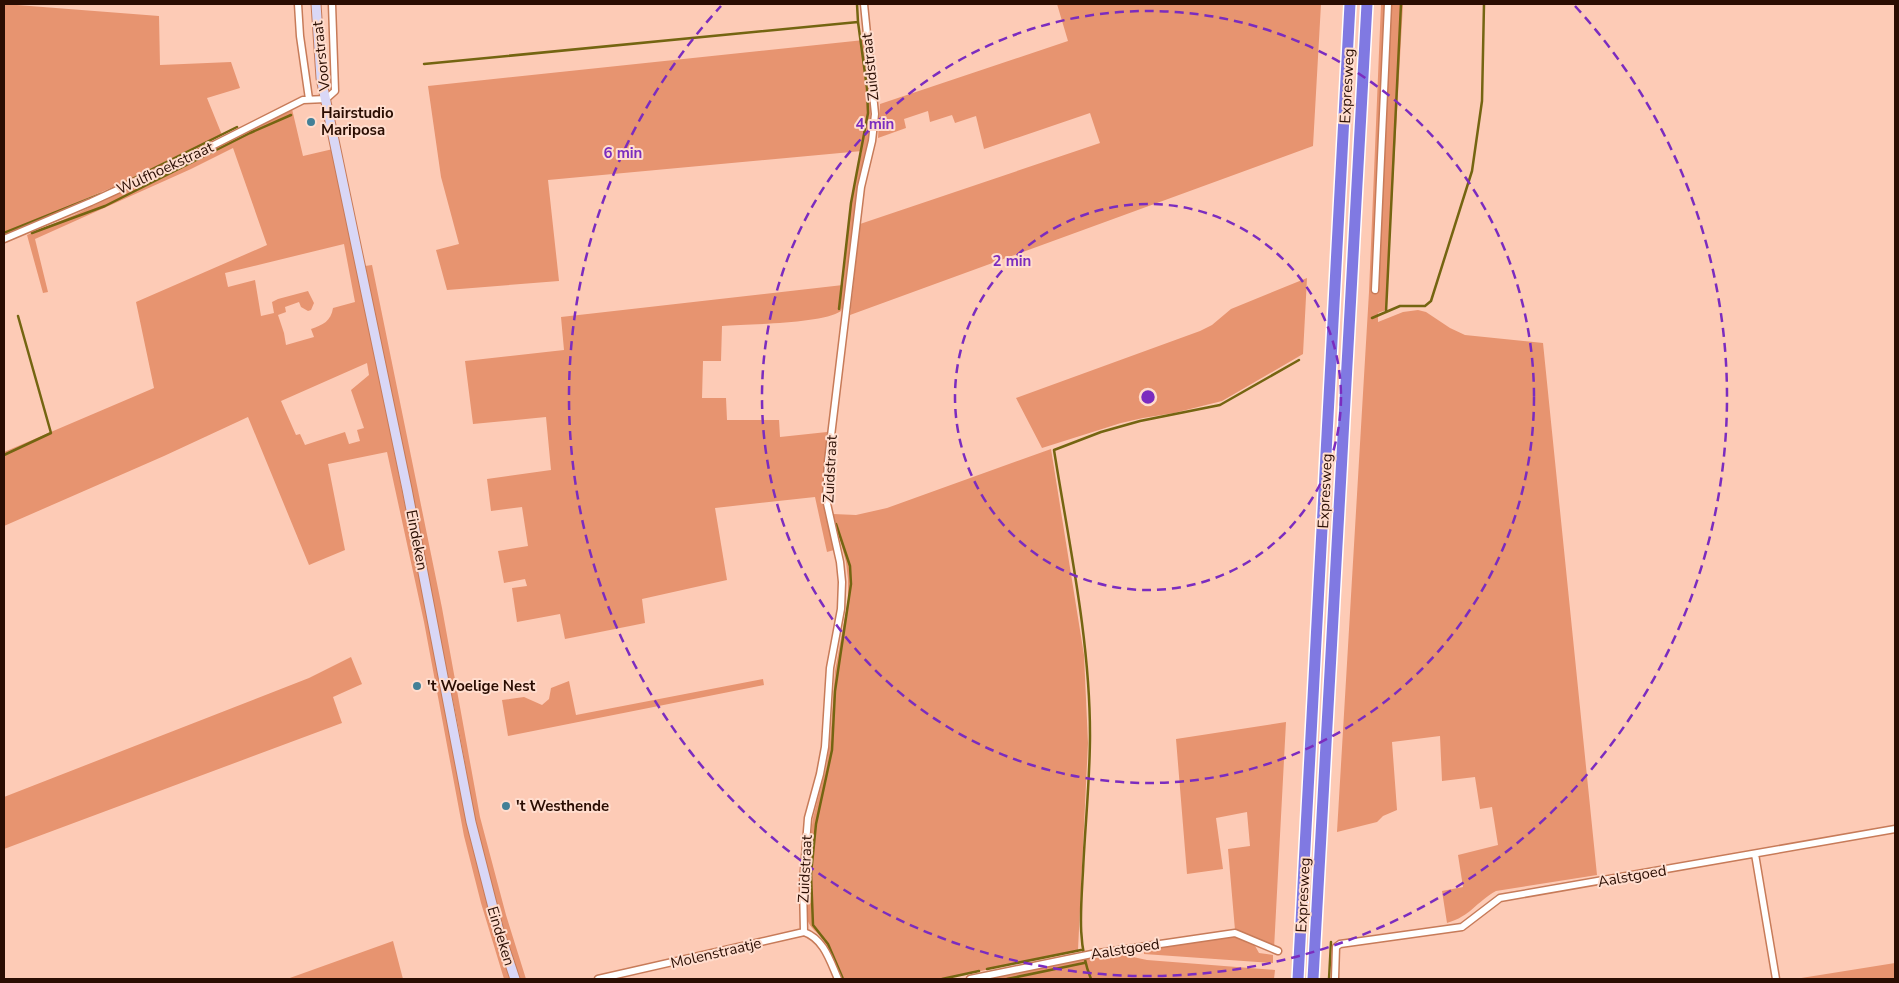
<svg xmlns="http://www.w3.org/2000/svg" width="1899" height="983" viewBox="0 0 1899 983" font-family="'Nunito Sans',sans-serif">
<rect width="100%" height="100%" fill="#fdcbb6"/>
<path fill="#e79470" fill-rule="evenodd" d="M 4,4 L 159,16 L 160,65 L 231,62 L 240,88 L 207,98 L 222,135 L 148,172 L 4,234 Z
M 1057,4 L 1321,4 L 1313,146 L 850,315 L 860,224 L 1100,143 L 1090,113 L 984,149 L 976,116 L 955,123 L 952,115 L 930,122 L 928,111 L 904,119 L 906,128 L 878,138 L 880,104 L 1068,41 Z
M 1381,4 L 1403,4 L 1386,310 L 1378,313 L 1378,322 L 1403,312 L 1418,310 L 1426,312 L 1450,328 L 1465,335 L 1543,343 L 1597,875 L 1496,891 C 1476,902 1471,916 1447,923 L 1442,891 L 1463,887 L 1458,855 L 1498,845 L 1492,807 L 1480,809 L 1475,777 L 1442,781 L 1440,736 L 1392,742 L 1397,810 L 1383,816 L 1377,822 L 1337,832 L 1369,292 Z
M 864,40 L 871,96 L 870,133 L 856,198 L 844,301 L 841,311 C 822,324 748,324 722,326 L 721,361 L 703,361 L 702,398 L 726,398 L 727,420 L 779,420 L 780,437 L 827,432 L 822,496 L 825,513 L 834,550 L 827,552 L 815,497 L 715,508 L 727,580 L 642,599 L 645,623 L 565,639 L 560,614 L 517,622 L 512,588 L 527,586 L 525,579 L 504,583 L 498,551 L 528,546 L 522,507 L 491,511 L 487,479 L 551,470 L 546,417 L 473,424 L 465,361 L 564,350 L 561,317 L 843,285 L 851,199 L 862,151 L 548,180 L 559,281 L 447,290 L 436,250 L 459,244 L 441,177 L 428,86 Z
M 292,109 L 303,156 L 333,149 L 445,703 L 471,842 L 488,905 L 510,979 L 504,979 L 481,903 L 464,836 L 424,622 L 387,452 L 328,464 L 345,550 L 309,565 L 248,417 L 164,456 L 4,526 L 4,452 L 154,388 L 136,302 L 267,245 L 233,148 L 191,169 L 35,239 L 48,292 L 43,293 L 27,235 L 74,215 ZM 344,244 L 355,302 L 333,308 C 331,321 323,325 311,329 L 314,337 L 286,345 L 284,333 L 278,315 L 286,312 L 285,307 L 299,302 L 301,307 L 308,311 L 311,310 L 314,303 L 308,291 L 278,299 L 272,302 L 274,313 L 261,316 L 255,280 L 228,287 L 225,273 ZM 367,363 L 369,375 L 351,390 L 364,428 L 357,430 L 360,441 L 349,444 L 345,432 L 305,445 L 300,434 L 296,435 L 281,401 Z
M 372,265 L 442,608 L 480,817 L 506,915 L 526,979 L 518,979 L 505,938 L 475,820 L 459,730 L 365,266 Z
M 1307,278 L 1303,354 L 1222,401 L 1174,413 L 1143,418 L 1121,423 L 1042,448 L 1016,398 L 1200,331 L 1212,325 L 1231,309 Z
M 1051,449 L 1084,655 L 1088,743 L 1078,950 L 944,979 L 844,979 C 837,966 832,952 823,940 C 817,931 811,930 807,919 L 810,840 L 813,818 L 826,768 L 830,742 L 835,671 L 848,600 L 848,579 L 846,562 L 833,514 L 856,515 L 887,508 Z
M 351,657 L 362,684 L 333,697 L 342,723 L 4,849 L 4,797 L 309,678 Z
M 763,679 L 764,685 L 508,736 L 502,700 L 524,697 L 542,705 L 549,699 L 551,688 L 569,681 L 576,715 Z
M 1286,722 L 1274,949 L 1257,938 L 1235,930 L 1228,849 L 1250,846 L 1247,812 L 1216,818 L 1223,869 L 1187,874 L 1176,739 Z
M 1235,936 L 1254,944 L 1259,953 L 1273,955 L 1273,963 L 1144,954 L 1144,948 Z
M 393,941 L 403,979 L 287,979 Z
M 1122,953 L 1133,957 L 1147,960 L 1275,970 L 1274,979 L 984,979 L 1091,956 Z
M 1895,963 L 1895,979 L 1795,979 Z"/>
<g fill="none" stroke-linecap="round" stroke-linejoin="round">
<path stroke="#746511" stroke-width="2.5" d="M 424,64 L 858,22 L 857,4
M 106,192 L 237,127
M 4,233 L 101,194
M 32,233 L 105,206 L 250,133 L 291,115
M 839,309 L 851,203 L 868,113 L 867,88 L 858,22
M 1386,312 L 1401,4
M 1372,318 L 1400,306 L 1425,306 L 1431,301 L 1472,171 L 1482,101 L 1484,4
M 4,455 L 51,433 L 18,316
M 836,524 L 850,566 L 851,584 L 835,691 L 832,750 L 816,824 L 811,874 L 813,925 L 828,944 L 843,979
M 987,969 L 1081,950
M 942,979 L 979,971
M 1007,979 L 1084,963
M 1091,979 C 1077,945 1081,908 1083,871 C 1085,826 1090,780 1090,735 C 1090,639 1069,544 1054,450 L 1101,432 L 1140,421 L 1220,405 L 1299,360
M 1329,979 L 1331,942"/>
<g stroke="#c77b59" stroke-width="9">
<path id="street" d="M 298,4 L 300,36 L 309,99
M 4,239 L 91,202 L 198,153 L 303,100 L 326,99 L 335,91 L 332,4
M 1375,290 L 1388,4
M 1755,854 L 1776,979
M 804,932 L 803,883 L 808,818 L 820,774 L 825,747 L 830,668 L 841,609 L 842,582 L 840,562 L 826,499 L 828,461 L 861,187 L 872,141 L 875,114 L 864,4
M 804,932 C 824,939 830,961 838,979
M 1335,978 L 1336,947 L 1340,944 L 1462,927 L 1500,898 L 1895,829
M 598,979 L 804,932
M 970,979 L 1092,954 L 1235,933 L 1278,951"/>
</g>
<g stroke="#c77b59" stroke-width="11">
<path id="secondary" d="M 316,4 L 321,78 L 407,489 L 471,822 L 499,931 L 515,979"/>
</g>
<g stroke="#fff" stroke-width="14">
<path id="highway" d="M 1298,979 L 1350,4
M 1313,979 L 1367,4"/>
</g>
<use href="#street" stroke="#fff" stroke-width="6"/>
<use href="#secondary" stroke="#d9d7f6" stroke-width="9"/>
<use href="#highway" stroke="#8079e2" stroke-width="11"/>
</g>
<g fill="none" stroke="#7b2cbf" stroke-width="2.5" stroke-dasharray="9 6">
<circle cx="1148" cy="397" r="193"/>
<circle cx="1148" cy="397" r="386"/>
<path d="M1575 6A579 579 0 1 1 721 6"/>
</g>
<g fill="#438097" stroke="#ffddce" stroke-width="2">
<circle cx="311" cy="122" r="5"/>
<circle cx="417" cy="686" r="5"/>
<circle cx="506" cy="806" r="5"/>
</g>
<g text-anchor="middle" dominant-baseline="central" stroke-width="4" stroke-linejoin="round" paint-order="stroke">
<g font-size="15" fill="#2a0d02" stroke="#ffddce">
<text transform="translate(321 56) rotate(-96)">Voorstraat</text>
<text transform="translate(870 67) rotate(-96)">Zuidstraat</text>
<text transform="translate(1347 86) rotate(-87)">Expresweg</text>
<text transform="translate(165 168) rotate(-25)">Wulfhoekstraat</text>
<text transform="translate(830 469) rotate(-87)">Zuidstraat</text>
<text transform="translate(1325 491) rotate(-87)">Expresweg</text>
<text transform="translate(417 540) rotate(79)">Eindeken</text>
<text transform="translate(805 869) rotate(-87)">Zuidstraat</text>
<text transform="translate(1632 876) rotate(-10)">Aalstgoed</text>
<text transform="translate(1303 895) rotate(-87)">Expresweg</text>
<text transform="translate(501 936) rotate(73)">Eindeken</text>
<text transform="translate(1125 949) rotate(-9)">Aalstgoed</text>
<text transform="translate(716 953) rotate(-13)">Molenstraatje</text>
</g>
<g font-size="15" font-weight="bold" fill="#2a0d02" stroke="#ffddce" text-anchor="start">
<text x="321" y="113">Hairstudio<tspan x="321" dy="17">Mariposa</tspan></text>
<text x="427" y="686">'t Woelige Nest</text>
<text x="516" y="806">'t Westhende</text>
</g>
</g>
<circle cx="1148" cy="397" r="8" fill="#7b2cbf" stroke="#ffddce" stroke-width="2.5"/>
<g font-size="15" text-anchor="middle" font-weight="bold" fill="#7b2cbf" stroke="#ffddce" stroke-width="4" stroke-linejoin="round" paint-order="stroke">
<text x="875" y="129">4 min</text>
<text x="623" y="158">6 min</text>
<text x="1012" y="266">2 min</text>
</g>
<rect width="1899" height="983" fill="none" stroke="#2a0d02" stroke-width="10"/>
</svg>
